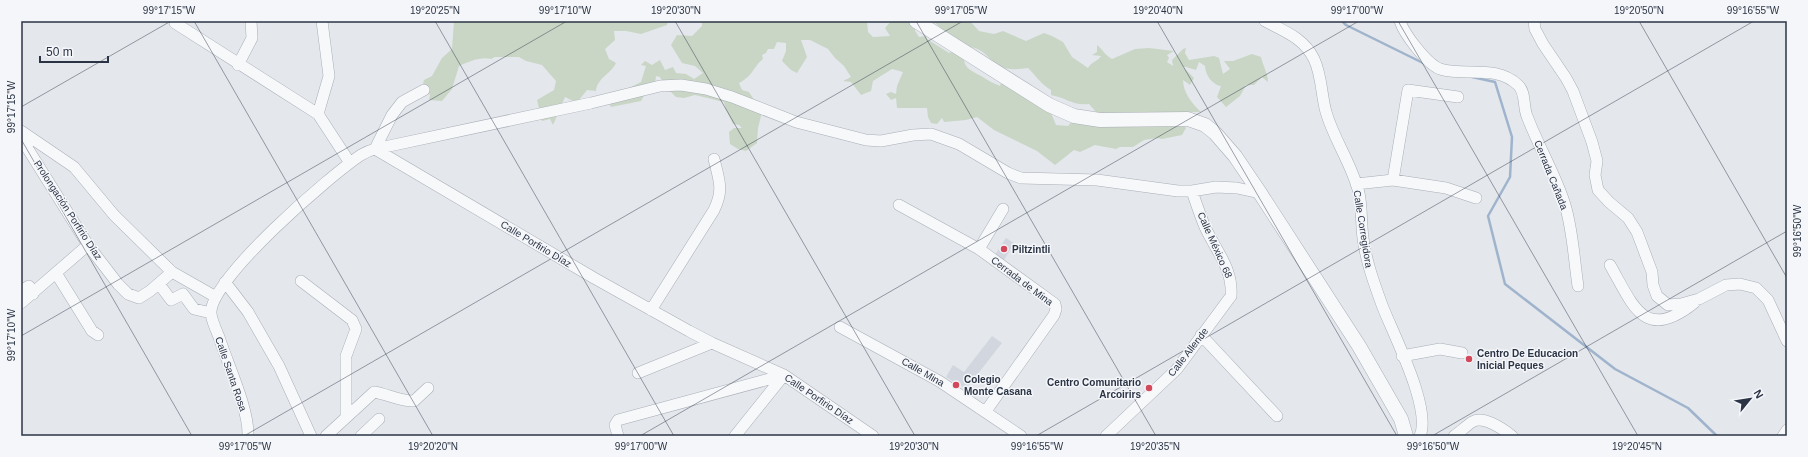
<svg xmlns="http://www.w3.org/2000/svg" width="1808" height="457" viewBox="0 0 1808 457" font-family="Arial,sans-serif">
<rect width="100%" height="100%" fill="#e4e7ec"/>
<path fill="#d2d6de" d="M 1006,238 L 1014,243 L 1003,262 L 994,256 Z
M 992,336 L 1002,343 L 966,389 L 946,377 L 953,365 L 964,372 Z"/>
<path fill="#c9d6c5" d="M 454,21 L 668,21 L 667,25 L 641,34 L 626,31 L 614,31 L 615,40 L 605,49 L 609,59 L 616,63 C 611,74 597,78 596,91 L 587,90 L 579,100 L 573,101 L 565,97 L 553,125 L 550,119 L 542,121 L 537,100 L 554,90 L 556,81 L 542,65 L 526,61 L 519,57 L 495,57 L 491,59 C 482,56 467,62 459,66 L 452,89 L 442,101 L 429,100 L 430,95 L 423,84 L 424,80 L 432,76 L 442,58 L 452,49 Z
M 702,21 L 867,21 L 868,32 L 873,37 L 890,36 L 885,28 L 891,21 L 909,21 L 916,27 L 915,31 L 919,37 L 926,36 L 927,39 L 949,53 L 958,50 L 963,53 C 964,69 969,69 981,76 C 987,80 993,83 1000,86 L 1002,79 L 1044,96 L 1056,125 L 1068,126 L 1075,118 L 1097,113 L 1089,104 C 1073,106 1067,98 1051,95 L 1051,90 C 1042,85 1036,76 1028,68 C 1019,69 1008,71 1000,66 C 989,60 984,49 971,47 L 968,49 L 943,30 L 933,21 L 970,21 L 979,31 L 994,34 L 1003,31 L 1026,41 L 1044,33 L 1052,36 L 1063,42 L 1072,57 L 1088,68 C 1091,62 1098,61 1101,56 L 1092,55 L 1097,52 L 1097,45 C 1103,50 1105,55 1112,59 L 1135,49 L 1149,48 L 1174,51 L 1167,55 L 1169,58 L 1167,62 L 1173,66 L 1172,60 L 1183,49 L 1186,48 L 1185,53 L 1189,60 L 1214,56 L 1219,58 L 1223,74 L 1230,69 L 1224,61 L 1233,61 L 1252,54 L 1261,57 C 1263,66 1268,74 1268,82 L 1262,77 L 1254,85 L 1246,85 L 1240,96 L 1226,107 L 1217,97 L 1221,86 C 1212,85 1205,74 1205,66 L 1199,62 L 1196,70 L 1186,67 L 1183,67 L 1194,78 L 1190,85 L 1183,80 C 1183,92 1192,104 1201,112 L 1188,112 L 1176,119 L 1186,128 L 1182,135 L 1162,139 L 1157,138 L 1144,140 L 1133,147 L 1120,147 L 1116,149 L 1095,145 L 1080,152 L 1074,150 L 1055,165 L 1037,151 L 994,130 L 977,117 L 966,120 L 944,122 L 942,118 L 937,124 L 931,123 L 928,117 L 927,108 L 897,108 L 896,98 L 891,100 L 886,94 L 891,92 L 896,94 L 897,86 L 903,72 L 892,69 L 873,81 L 871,91 L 861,95 L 851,82 L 843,81 L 851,77 L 844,66 L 835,58 L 828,49 L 810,40 L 801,40 L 807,57 L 797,73 L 791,70 L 782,61 L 786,51 L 786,43 L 777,42 L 774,49 L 768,49 L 766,53 L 762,55 L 763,59 C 753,67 753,76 739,83 L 742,90 L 749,92 L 762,112 L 758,128 L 757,143 L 746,151 L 738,149 L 730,144 L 729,132 L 734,128 L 742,128 L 739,125 L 733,124 L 726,110 L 724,102 L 695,95 L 684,98 L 676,97 L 671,92 L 667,91 L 660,77 L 656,76 L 655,85 L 647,91 L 641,101 L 611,107 L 609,102 L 617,94 L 641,82 L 646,66 L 641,65 L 645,61 L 652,65 L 660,60 L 665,70 L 673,67 L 676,73 L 686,74 L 694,79 L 703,73 L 695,66 L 682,63 L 671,45 L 677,35 L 692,36 L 702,26 Z"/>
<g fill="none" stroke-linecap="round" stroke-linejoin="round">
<path stroke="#9fb4cc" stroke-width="2.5" d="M 1342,21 L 1346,25 L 1425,64
M 1472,77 L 1495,82 L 1512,137 L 1510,177 L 1488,216 L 1505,284 L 1615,369 L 1688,408 L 1717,436"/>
<g stroke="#a9aeb7" stroke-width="12">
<path id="minor" d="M 1265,21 C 1284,31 1304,38 1314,59 C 1322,76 1321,94 1326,112 C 1334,140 1352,164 1359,193 C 1362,207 1361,223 1363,238 C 1366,261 1374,283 1382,305 C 1393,334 1432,408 1420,436
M 1400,21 C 1404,34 1427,64 1440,69 C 1465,77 1496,64 1518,85 C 1526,92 1523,107 1527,116 C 1538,146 1556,175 1565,205 C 1573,231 1574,260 1578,286
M 1534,21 L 1535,29 L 1543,44 L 1566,78 L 1573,91 L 1592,142 L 1597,161 L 1595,175 L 1598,190 L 1609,202 L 1628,218 L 1637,232 L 1652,272 L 1653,285 L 1657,296 L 1668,305 L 1681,304 L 1699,299 L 1726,285 L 1740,284 L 1756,288 L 1768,300 L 1787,341
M 175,23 L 318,114 L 350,163
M 238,65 L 252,38 L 251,21
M 318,114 L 329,76 L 322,21
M 21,131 L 74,167 L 114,215 L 172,272 L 216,297
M 21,138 L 88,245 L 118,284 L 128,294 L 139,298 L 150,291 L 172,272
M 375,149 L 594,278 L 689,331 L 712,343 L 784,375 L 873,436
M 375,149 L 392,115 L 402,102 L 424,90
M 1393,180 L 1408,90 L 1458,97
M 1356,184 L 1393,180 L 1446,188 L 1476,198
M 899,205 L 979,249 L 1055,304 L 1056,309 L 1054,315 L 986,411
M 979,249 L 1003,209
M 1610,265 C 1633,305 1644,343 1694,303
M 56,273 L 92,331 L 98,335
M 301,281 L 352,320 L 356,329 L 346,356 L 346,417
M 225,282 L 248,312 L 279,366 L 311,436
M 159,284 L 171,300 L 183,294 L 194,309 L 211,313
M 21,289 L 22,290 L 29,286 L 33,294
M 21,303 L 88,245
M 651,310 L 714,210 C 724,190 719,180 714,159
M 840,327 L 939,381 L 1021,436
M 1201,335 L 1277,416
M 1402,356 L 1440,349 L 1462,353
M 638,373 L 712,343
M 248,436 C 249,409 228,365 219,337 C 216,330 212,321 211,314 C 208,280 332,174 361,155 C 366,152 371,150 375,149 L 591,103 L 660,86 L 681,85 L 706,89 L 732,97 L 796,122 L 866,140 L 881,141 L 913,135 L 931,134 L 959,144 L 1008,173 L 1021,178 L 1097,180 L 1178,191 L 1192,191 L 1216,187 L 1237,188 L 1260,193
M 326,436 L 374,392 C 387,394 402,402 414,401 L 428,388
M 361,436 L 379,419
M 618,436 L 615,425 L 618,420 L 784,375
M 735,436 L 784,375
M 1106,436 L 1177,369 L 1231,296 C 1233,268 1216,251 1205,227 C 1200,215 1196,203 1192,191
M 1454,436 C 1460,432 1466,426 1472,422 C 1483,415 1503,429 1512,436
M 1783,436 L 1787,430"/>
</g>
<g stroke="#a9aeb7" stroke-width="15">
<path id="tertiary" d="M 916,21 L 1049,105 L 1074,116 L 1100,120 L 1188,119 L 1205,125 L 1215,133 L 1235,156 L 1260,193 L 1359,346 L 1401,419 L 1406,436"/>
</g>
<use href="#minor" stroke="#f7f8fa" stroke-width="11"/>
<use href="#tertiary" stroke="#f7f8fa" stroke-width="14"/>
</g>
<path fill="none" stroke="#2b3445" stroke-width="1" stroke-opacity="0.45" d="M 194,21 L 433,436M 435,21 L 674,436M 675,21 L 915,436M 916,21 L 1156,436M 1157,21 L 1397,436M 1398,21 L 1638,436M 1639,21 L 1787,278M 21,107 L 171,21M 21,139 L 192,436M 21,336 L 567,21M 244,436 L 963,21M 640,436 L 1359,21M 1036,436 L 1754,21M 1432,436 L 1787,231"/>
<g fill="#d1495b" stroke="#f4f6f9" stroke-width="1.5">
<circle cx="1004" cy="249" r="4"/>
<circle cx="1469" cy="359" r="4"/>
<circle cx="956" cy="385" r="4"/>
<circle cx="1149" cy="388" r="4"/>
</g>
<g text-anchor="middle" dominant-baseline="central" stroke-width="3" stroke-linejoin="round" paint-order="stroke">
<g font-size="10" fill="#2b3445" stroke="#f4f6f9">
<text transform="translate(1551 175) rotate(68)">Cerrada Cañada</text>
<text transform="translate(68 210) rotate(57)">Prolongación Porfirio Díaz</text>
<text transform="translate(1363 229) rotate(81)">Calle Corregidora</text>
<text transform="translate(536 244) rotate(31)">Calle Porfirio Díaz</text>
<text transform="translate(1215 245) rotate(66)">Calle México 68</text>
<text transform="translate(1022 281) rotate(37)">Cerrada de Mina</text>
<text transform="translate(1188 352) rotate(-52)">Calle Allende</text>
<text transform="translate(923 372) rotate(30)">Calle Mina</text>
<text transform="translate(231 374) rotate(71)">Calle Santa Rosa</text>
<text transform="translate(819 399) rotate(34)">Calle Porfirio Díaz</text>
</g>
<g font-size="10" font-weight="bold" fill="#2b3445" stroke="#f4f6f9" text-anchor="start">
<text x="1012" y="249">Piltzintli</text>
<text x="1477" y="353">Centro De Educacion<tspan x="1477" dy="12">Inicial Peques</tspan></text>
<text x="964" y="379">Colegio<tspan x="964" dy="12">Monte Casana</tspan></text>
<text x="1141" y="382" text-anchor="end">Centro Comunitario<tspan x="1141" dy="12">Arcoirirs</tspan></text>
</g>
</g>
<rect width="1808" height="457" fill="none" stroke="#f4f6f9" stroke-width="44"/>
<g transform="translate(1750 399) rotate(60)" stroke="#f4f6f9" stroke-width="3" paint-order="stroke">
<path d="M0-3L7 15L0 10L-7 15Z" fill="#2b3445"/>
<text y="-6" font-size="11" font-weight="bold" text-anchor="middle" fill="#2b3445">N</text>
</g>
<path d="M40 56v6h68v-6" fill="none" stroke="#2b3445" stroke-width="2"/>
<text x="46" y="56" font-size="12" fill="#2b3445" stroke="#f4f6f9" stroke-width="3" paint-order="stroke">50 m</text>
<rect x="22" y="22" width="1764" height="413" fill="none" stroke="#2b3445" stroke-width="1.5"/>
<g font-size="10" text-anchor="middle" fill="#2b3445">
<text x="169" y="14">99°17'15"W</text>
<text x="435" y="14">19°20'25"N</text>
<text x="565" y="14">99°17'10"W</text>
<text x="676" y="14">19°20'30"N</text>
<text x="961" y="14">99°17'05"W</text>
<text x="1158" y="14">19°20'40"N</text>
<text x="1357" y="14">99°17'00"W</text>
<text x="1639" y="14">19°20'50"N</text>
<text x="1753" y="14">99°16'55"W</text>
<text transform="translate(11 107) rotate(-90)" y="4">99°17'15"W</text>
<text transform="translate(1797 231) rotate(-90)" y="4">99°16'50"W</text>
<text transform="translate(11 335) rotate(-90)" y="4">99°17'10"W</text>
<text x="245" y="450">99°17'05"W</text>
<text x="433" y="450">19°20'20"N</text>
<text x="641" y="450">99°17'00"W</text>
<text x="914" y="450">19°20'30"N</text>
<text x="1037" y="450">99°16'55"W</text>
<text x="1155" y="450">19°20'35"N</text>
<text x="1433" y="450">99°16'50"W</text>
<text x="1637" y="450">19°20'45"N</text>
</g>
</svg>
